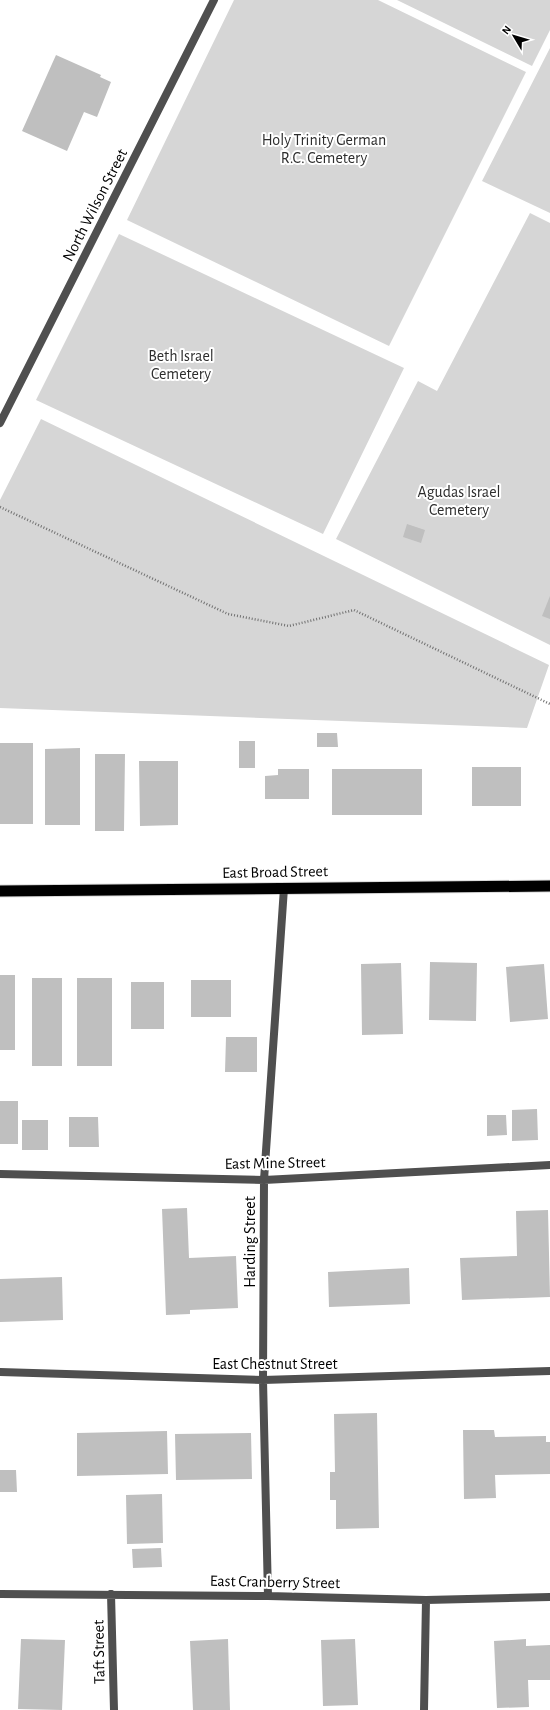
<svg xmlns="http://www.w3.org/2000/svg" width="550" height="1710" viewBox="0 0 550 1710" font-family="'Alegreya Sans',sans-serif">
<rect width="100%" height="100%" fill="#fff"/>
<path fill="#d6d6d6" d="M 234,0 L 378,0 L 526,72 L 389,346 L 127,220 Z
M 397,0 L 550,0 L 550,30 L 532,66 Z
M 550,48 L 550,213 L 482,181 Z
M 530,213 L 550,223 L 550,645 L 336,539 L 418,381 L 437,391 Z
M 119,234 L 404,368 L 323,534 L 36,400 Z
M 41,419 L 549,665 L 527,728 L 0,708 L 0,500 Z"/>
<path fill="#bfbfbf" d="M 56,55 L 101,75 L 100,77 L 111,82 L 97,117 L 84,112 L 67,151 L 22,131 Z
M 407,524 L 425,530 L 421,543 L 403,537 Z
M 550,596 L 550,619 L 542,616 Z
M 317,733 L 337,733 L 338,747 L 317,747 Z
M 239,741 L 255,741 L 255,768 L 239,768 Z
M 0,743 L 33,743 L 33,824 L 0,824 Z
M 80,748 L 80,825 L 45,825 L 45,749 Z
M 95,754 L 125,754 L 124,831 L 95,831 Z
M 139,761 L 178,761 L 178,825 L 140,826 Z
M 472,767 L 521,767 L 521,806 L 472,806 Z
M 278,769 L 309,769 L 309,799 L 265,799 L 265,776 L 278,775 Z
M 332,769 L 422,769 L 422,815 L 332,815 Z
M 430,962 L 477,963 L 476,1021 L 429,1020 Z
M 401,963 L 403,1034 L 362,1035 L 361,964 Z
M 544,964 L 548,1019 L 510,1022 L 506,967 Z
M 0,975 L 15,975 L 15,1050 L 0,1050 Z
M 32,978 L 62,978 L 62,1066 L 32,1066 Z
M 77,978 L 112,978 L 112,1066 L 77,1066 Z
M 191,980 L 231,980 L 231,1017 L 191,1017 Z
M 131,982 L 164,982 L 164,1029 L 131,1029 Z
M 226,1037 L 257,1037 L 257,1072 L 225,1072 Z
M 0,1101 L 18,1101 L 18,1144 L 0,1144 Z
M 537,1109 L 538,1140 L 512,1141 L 512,1110 Z
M 487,1115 L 506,1115 L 507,1135 L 487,1136 Z
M 69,1117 L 98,1117 L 99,1147 L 69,1147 Z
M 22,1120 L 48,1120 L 48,1150 L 22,1150 Z
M 187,1208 L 189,1258 L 236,1256 L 238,1308 L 190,1310 L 190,1314 L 166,1315 L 162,1209 Z
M 548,1210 L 550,1297 L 462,1300 L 460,1258 L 517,1256 L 516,1211 Z
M 409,1268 L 410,1304 L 329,1307 L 328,1272 Z
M 62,1277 L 63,1320 L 0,1322 L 0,1279 Z
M 377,1413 L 379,1528 L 336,1529 L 336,1500 L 330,1500 L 330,1472 L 335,1472 L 334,1414 Z
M 463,1430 L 494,1430 L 495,1437 L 546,1436 L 546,1442 L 550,1442 L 550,1474 L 495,1475 L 496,1498 L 464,1499 Z
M 167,1431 L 168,1474 L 77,1476 L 77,1433 Z
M 251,1433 L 252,1479 L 176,1480 L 175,1434 Z
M 0,1470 L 16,1470 L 17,1492 L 0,1492 Z
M 162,1494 L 163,1543 L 127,1544 L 126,1495 Z
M 161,1548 L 162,1567 L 133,1568 L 132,1549 Z
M 21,1639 L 65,1640 L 62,1710 L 18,1709 Z
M 228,1639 L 230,1710 L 193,1710 L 190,1641 Z
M 355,1639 L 358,1705 L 323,1706 L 321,1640 Z
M 526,1639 L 526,1646 L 550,1645 L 550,1680 L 528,1680 L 529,1707 L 497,1708 L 494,1641 Z"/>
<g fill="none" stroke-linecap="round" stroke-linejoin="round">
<g stroke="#dbdbdb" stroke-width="13">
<path id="trunk" d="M 0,891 L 550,886"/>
</g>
<path stroke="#717171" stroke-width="2.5" stroke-dasharray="1 2" stroke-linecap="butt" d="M 0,507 L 228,614 L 289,626 L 354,610 L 550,704"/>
<path stroke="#4f4f4f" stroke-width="8" d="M 0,423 L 214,0"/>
<path stroke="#4f4f4f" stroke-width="8" d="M 0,1174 L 264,1180 L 550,1165
M 0,1372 L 263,1380 L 550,1371
M 0,1594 L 268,1596 L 426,1600 L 550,1597
M 111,1594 L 114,1710
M 268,1596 L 263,1380 L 264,1180 L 284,888
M 424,1710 L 426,1600"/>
<use href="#trunk" stroke="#000" stroke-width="11"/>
</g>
<g text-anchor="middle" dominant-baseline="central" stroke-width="4" stroke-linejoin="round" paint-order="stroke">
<g font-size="16" fill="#2d2d2d" stroke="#fff">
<text x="324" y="140">Holy Trinity German<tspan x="324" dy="18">R.C. Cemetery</tspan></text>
<text x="181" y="356">Beth Israel<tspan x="181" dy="18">Cemetery</tspan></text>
<text x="459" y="492">Agudas Israel<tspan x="459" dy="18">Cemetery</tspan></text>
</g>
<g font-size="16" fill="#000" stroke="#fff">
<text transform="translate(95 205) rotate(-63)">North Wilson Street</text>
<text transform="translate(275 872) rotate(-1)">East Broad Street</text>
<text transform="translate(275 1163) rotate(-1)">East Mine Street</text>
<text transform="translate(250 1242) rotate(-90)">Harding Street</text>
<text x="275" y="1364">East Chestnut Street</text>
<text transform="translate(275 1582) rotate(1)">East Cranberry Street</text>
<text transform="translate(99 1652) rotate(-91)">Taft Street</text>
</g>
</g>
<g transform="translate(514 36) rotate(308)" stroke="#ffffff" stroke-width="3" paint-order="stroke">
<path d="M0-3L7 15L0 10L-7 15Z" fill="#000000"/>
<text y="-6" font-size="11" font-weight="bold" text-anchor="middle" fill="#000000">N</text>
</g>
</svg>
